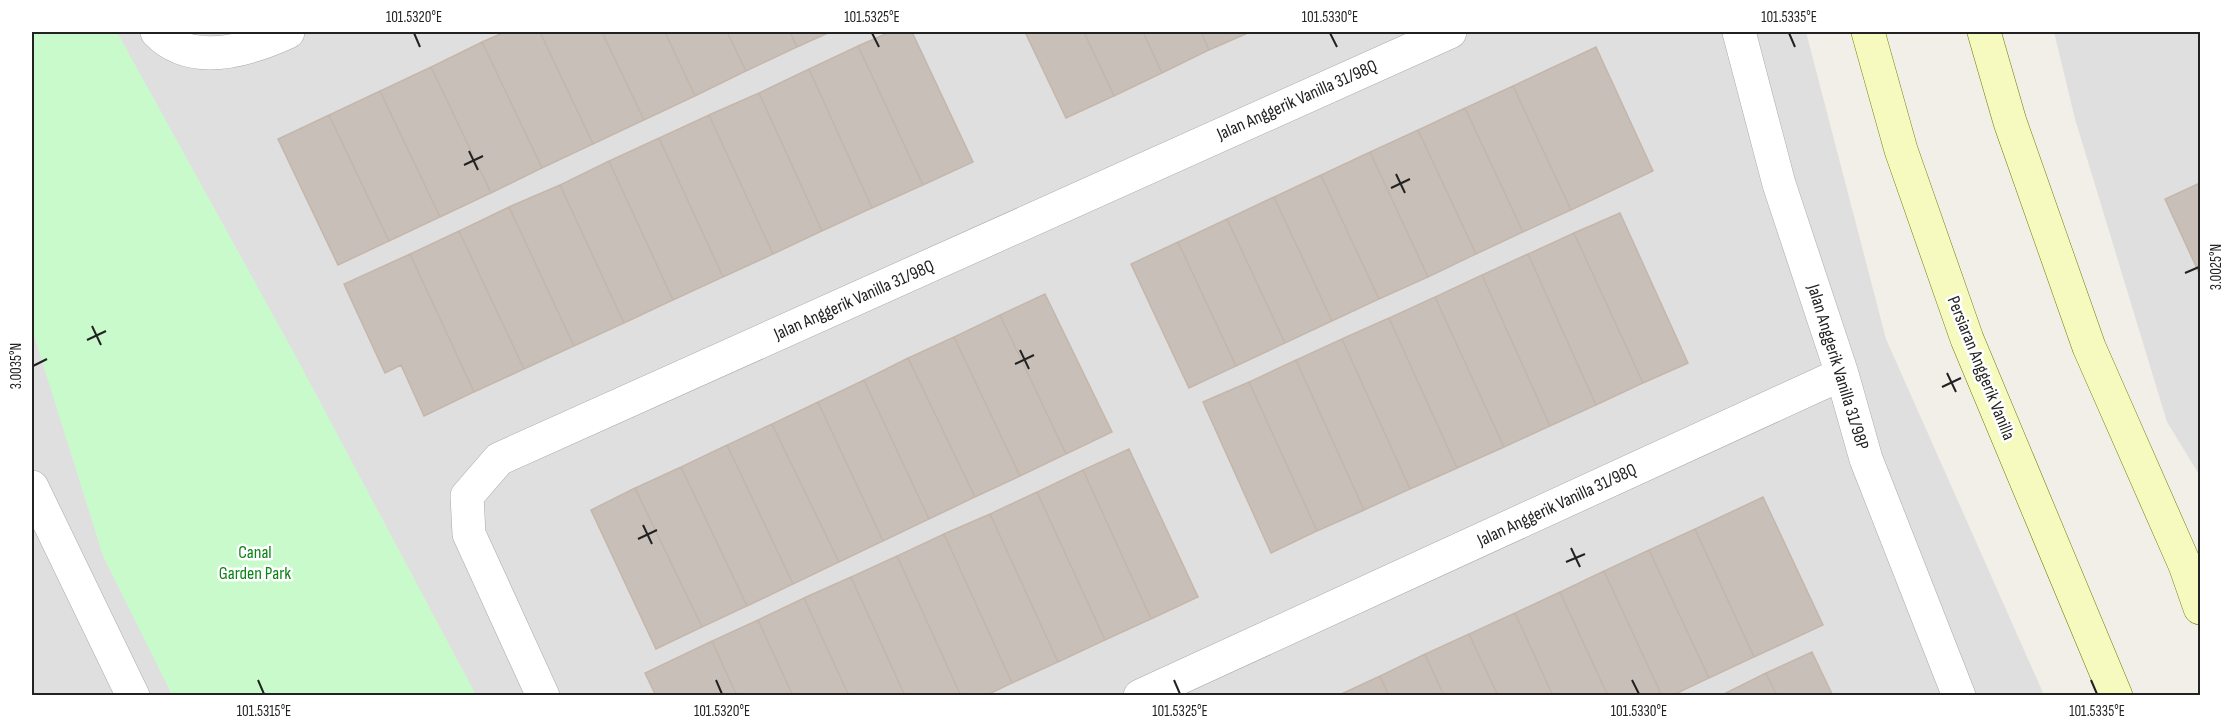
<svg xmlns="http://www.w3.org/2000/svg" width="2232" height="727" viewBox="0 0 2232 727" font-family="'Sofia Sans Condensed',sans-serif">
<rect width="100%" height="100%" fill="#f2efe9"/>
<path fill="#e0dfdf" d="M 32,32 L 1806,32 L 1886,339 L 2044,695 L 32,695 Z
M 2054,32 L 2200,32 L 2200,476 L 2167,422 L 2075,119 Z"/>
<path fill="#c8facc" d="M 32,32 L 117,32 L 294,353 L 476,695 L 172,695 L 103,556 L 32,329 Z"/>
<path fill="#c7bfb8" stroke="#c4b6ab" stroke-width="1.5" d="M 505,32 L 540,32 L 593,144 L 542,168 L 482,42 Z
M 540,32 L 602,32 L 644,120 L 593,144 Z
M 602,32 L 665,32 L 695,96 L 644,120 Z
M 665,32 L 727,32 L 746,71 L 695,96 Z
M 727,32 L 790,32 L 797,47 L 746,71 Z
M 790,32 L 830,32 L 797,47 Z
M 890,32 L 912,32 L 973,162 L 923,185 L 858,46 Z
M 1025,32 L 1084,32 L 1114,96 L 1066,118 Z
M 1084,32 L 1143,32 L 1162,73 L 1114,96 Z
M 1143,32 L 1201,32 L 1209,50 L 1162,73 Z
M 1201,32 L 1250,32 L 1209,50 Z
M 482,42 L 542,168 L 491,193 L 431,67 Z
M 858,46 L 923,185 L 872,208 L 809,69 Z
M 1596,47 L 1653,171 L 1571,210 L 1513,86 Z
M 431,67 L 491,193 L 440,217 L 380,91 Z
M 809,69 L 872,208 L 822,231 L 759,93 Z
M 1513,86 L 1571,210 L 1523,232 L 1465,108 Z
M 380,91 L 440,217 L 389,241 L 329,115 Z
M 759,93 L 822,231 L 773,254 L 709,115 Z
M 1465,108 L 1523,232 L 1476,254 L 1418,130 Z
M 329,115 L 389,241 L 338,265 L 278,139 Z
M 709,115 L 773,254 L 723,277 L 659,138 Z
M 1418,130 L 1476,254 L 1428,277 L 1370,152 Z
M 659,138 L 723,277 L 673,300 L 609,161 Z
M 1370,152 L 1428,277 L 1379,299 L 1321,175 Z
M 609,161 L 673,300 L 624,323 L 560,185 Z
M 1321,175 L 1379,299 L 1332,321 L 1274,197 Z
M 2200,183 L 2200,275 L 2165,199 Z
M 560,185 L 624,323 L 574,346 L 509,207 Z
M 1274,197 L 1332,321 L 1285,343 L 1227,219 Z
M 509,207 L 574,346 L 524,369 L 459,231 Z
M 1620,213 L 1688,363 L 1643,383 L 1574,233 Z
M 1227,219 L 1285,343 L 1236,366 L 1178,242 Z
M 459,231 L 524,369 L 474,392 L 410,254 Z
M 1574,233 L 1643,383 L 1596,405 L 1528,254 Z
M 1178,242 L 1236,366 L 1189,388 L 1131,264 Z
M 410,254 L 474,392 L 424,416 L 401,365 L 385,373 L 344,284 Z
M 1528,254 L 1596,405 L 1550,426 L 1482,275 Z
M 1482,275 L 1550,426 L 1504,447 L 1435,297 Z
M 1045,294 L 1112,432 L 1066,454 L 1000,315 Z
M 1435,297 L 1504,447 L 1457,468 L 1389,318 Z
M 1000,315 L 1066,454 L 1020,476 L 954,337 Z
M 1389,318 L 1457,468 L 1410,489 L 1342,339 Z
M 954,337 L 1020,476 L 975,497 L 908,358 Z
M 1342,339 L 1410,489 L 1364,510 L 1296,360 Z
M 908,358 L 975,497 L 929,519 L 864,380 Z
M 1296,360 L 1364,510 L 1317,531 L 1249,382 Z
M 864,380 L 929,519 L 883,541 L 818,402 Z
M 1249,382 L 1317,531 L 1271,553 L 1203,402 Z
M 818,402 L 883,541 L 839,562 L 772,424 Z
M 772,424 L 839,562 L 793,584 L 727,445 Z
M 727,445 L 793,584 L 747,606 L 681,467 Z
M 1129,449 L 1198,597 L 1151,619 L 1083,470 Z
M 681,467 L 747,606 L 702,627 L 635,488 Z
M 1083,470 L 1151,619 L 1105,640 L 1037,492 Z
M 635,488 L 702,627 L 656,649 L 591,510 Z
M 1037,492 L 1105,640 L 1058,662 L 990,514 Z
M 1763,497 L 1823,625 L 1754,657 L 1695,529 Z
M 990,514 L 1058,662 L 1012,683 L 944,534 Z
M 1695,529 L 1754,657 L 1709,678 L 1649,550 Z
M 944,534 L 1012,683 L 985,696 L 961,696 L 897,556 Z
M 1649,550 L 1709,678 L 1671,696 L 1662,696 L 1604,571 Z
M 897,556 L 961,696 L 905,696 L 851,577 Z
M 1604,571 L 1662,696 L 1608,696 L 1560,592 Z
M 851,577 L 905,696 L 849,696 L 804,598 Z
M 1560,592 L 1608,696 L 1553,696 L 1515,613 Z
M 804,598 L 849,696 L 793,696 L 758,620 Z
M 1515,613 L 1553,696 L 1498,696 L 1469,634 Z
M 758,620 L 793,696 L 737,696 L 712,641 Z
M 1469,634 L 1498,696 L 1444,696 L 1425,654 Z
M 712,641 L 737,696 L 656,696 L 645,673 Z
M 1812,652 L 1833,696 L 1777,696 L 1766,673 Z
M 1425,654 L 1444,696 L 1389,696 L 1380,676 Z
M 1766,673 L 1777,696 L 1720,696 Z
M 1380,676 L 1389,696 L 1337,696 Z"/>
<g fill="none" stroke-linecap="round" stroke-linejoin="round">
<g stroke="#a9a9a9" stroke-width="34">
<path id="street" d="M 157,32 C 192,68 249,50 288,32
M 1739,32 L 1779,184 L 1842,374 L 1866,459 L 1959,696
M 32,487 L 133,696
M 543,696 L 469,534 L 467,496 L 499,459 L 1450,32
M 1140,696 L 1842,374"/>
</g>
<g stroke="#707d05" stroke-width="34">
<path id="secondary" d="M 1868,32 L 1901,150 L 1967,339 L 2116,696
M 1984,32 L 2010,122 L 2089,347 L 2185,565 L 2200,608"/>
</g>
<use href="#street" stroke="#fff" stroke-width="33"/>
<use href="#secondary" stroke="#f7fabf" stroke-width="33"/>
</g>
<path fill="none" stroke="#222" stroke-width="2" d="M 414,33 L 420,47M 872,33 L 879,47M 1330,33 L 1337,47M 1789,33 L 1795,47M 469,151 L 478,170M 464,165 L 483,156M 1396,174 L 1405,193M 1391,188 L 1410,179M 2185,273 L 2199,267M 92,326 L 101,345M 87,340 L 106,331M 1020,350 L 1029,369M 1015,364 L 1034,355M 33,366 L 47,359M 1947,373 L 1956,392M 1942,387 L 1961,378M 643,525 L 652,544M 638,539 L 657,530M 1571,548 L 1580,567M 1566,562 L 1585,554M 258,680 L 264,694M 716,680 L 722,694M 1174,680 L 1180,694M 1632,680 L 1639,694M 2091,680 L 2097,694"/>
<g text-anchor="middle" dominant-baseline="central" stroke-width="5" stroke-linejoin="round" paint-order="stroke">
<g font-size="18" fill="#222" stroke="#fff">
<text transform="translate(1297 100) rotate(-24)">Jalan Anggerik Vanilla 31/98Q</text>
<text transform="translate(854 300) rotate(-24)">Jalan Anggerik Vanilla 31/98Q</text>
<text transform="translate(1838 367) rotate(73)">Jalan Anggerik Vanilla 31/98P</text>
<text transform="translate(1981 368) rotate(68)">Persiaran Anggerik Vanilla</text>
<text transform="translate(1557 505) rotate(-25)">Jalan Anggerik Vanilla 31/98Q</text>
</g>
<g font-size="18" fill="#0c8416" stroke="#fff">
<text x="255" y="552">Canal<tspan x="255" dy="21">Garden Park</tspan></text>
</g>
</g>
<rect width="2232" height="727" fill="none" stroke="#ffffff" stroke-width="66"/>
<rect x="33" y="33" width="2166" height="661" fill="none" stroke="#222" stroke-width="2"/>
<g font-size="15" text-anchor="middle" fill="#222">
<text x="414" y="22">101.5320°E</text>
<text x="872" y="22">101.5325°E</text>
<text x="1330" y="22">101.5330°E</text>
<text x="1789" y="22">101.5335°E</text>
<text transform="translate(2216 267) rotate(-90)" y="5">3.0025°N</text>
<text transform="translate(16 366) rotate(-90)" y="5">3.0035°N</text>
<text x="264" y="716">101.5315°E</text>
<text x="722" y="716">101.5320°E</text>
<text x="1180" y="716">101.5325°E</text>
<text x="1639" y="716">101.5330°E</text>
<text x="2097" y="716">101.5335°E</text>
</g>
</svg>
